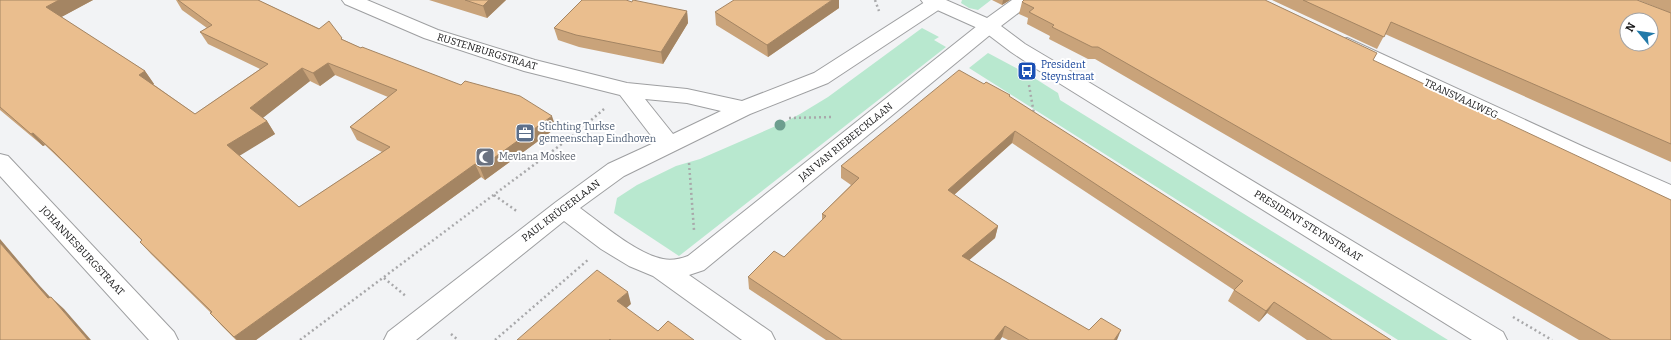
<svg xmlns="http://www.w3.org/2000/svg" width="1671" height="340" viewBox="0 0 1671 340" font-family="Bitter,serif">
<rect width="100%" height="100%" fill="#f2f3f5"/>
<path fill="#b8e8cf" d="M 962,0 L 991,0 L 978,10 L 969,8 L 961,3 Z
M 922,28 L 939,37 L 934,40 L 946,47 L 679,256 L 614,213 L 617,198 L 637,185 L 676,166 L 700,159 L 785,122 L 800,114 L 828,97 Z
M 988,53 L 1031,76 L 1058,93 L 1060,100 L 1448,340 L 1398,340 L 969,68 Z"/>
<g fill="none" stroke-linecap="round" stroke-linejoin="round">
<g stroke="#9e9fa1" stroke-width="2">
<path id="minor" d="M 342,0 L 367,0 L 438,30 L 535,60 L 627,83 L 687,89 L 742,101 L 814,73 L 928,0 L 943,0 L 945,3 L 943,7 L 828,83 L 750,114 L 624,176 L 580,208 C 602,224 637,254 663,259 C 671,261 680,259 688,256 L 982,22 L 989,20 L 996,22 L 998,26 L 996,30 L 704,270 L 689,275 L 771,332 L 775,340 L 742,340 L 653,276 L 629,266 L 601,249 L 564,221 L 416,340 L 384,340 L 388,332 L 556,202 L 608,164 L 656,142 L 620,95 L 524,71 L 424,38 L 345,4 ZM 645,99 L 687,103 L 721,111 L 673,134 Z
M 1347,38 L 1584,147 L 1671,185 L 1671,203 L 1568,159 L 1340,48 L 1337,44 L 1340,40 Z
M 0,154 L 8,156 L 174,332 L 178,340 L 149,340 L 0,176 Z"/>
</g>
<g stroke="#9e9fa1" stroke-width="2">
<path id="tertiary" d="M 921,0 L 946,0 L 987,18 L 1012,0 L 1033,0 L 1030,4 L 1001,26 L 1025,44 L 1052,60 L 1503,332 L 1507,340 L 1472,340 L 1038,70 L 1011,52 L 982,30 L 924,4 Z"/>
</g>
<path stroke="#a8a8aa" stroke-width="2.5" stroke-dasharray="2 3" stroke-linecap="butt" d="M 875,0 L 879,11
M 1029,85 L 1034,114
M 789,118 L 834,117
M 689,163 L 694,230
M 494,195 L 518,212
M 384,278 L 407,297
M 1513,317 L 1552,340
M 451,334 L 458,340
M 300,340 L 575,134 L 604,109
M 495,340 L 589,259"/>
<use href="#minor" fill="#fff" fill-rule="evenodd"/>
<use href="#tertiary" fill="#fff" fill-rule="evenodd"/>
</g>
<circle fill="#6d9e8f" cx="780" cy="125" r="5.5"/>
<path fill="#c9a37a" fill-rule="evenodd" d="M 0,0 L 93,0 L 61,17 L 145,71 L 154,84 L 153,84 L 195,114 L 260,69 L 208,44 L 200,32 L 207,28 L 182,10 L 176,0 L 258,0 L 361,48 L 556,128 L 485,180 L 481,177 L 256,340 L 236,340 L 221,325 L 210,313 L 211,313 L 151,254 L 140,242 L 142,241 L 66,165 L 45,145 L 43,146 L 0,110 ZM 335,75 L 388,97 L 350,127 L 357,140 L 382,152 L 299,207 L 239,155 L 275,134 L 267,121 L 262,118 L 310,81 L 320,86 Z
M 429,0 L 506,0 L 487,18 Z
M 992,0 L 1010,0 L 1002,5 Z
M 1272,0 L 1637,0 L 1671,13 L 1671,162 L 1385,34 L 1377,49 Z
M 1638,0 L 1671,0 L 1671,13 Z
M 632,2 L 687,11 L 688,23 L 663,64 L 579,47 L 558,40 L 554,28 Z
M 1022,2 L 1373,60 L 1671,340 L 1579,340 L 1095,59 L 1088,59 L 1049,39 L 1050,36 L 1027,24 L 1028,18 L 1019,14 Z
M 839,8 L 768,57 L 716,25 L 715,12 Z
M 984,84 L 1010,95 L 1010,97 L 1391,340 L 1307,340 L 1267,313 L 1259,322 L 1228,301 L 1234,290 L 1012,143 L 954,195 L 998,226 L 995,238 L 969,260 L 1089,330 L 1117,340 L 1008,340 L 1002,337 L 1000,340 L 826,340 L 749,289 L 748,277 L 784,257 L 822,220 L 822,214 L 851,185 L 841,178 L 841,166 Z"/>
<path fill="#a48563" d="M 59,0 L 93,0 L 56,20 L 46,7 Z
M 489,0 L 506,0 L 487,18 L 483,6 Z
M 832,0 L 839,0 L 839,8 L 768,57 L 767,45 Z
M 1003,0 L 1010,0 L 1002,5 Z
M 687,11 L 688,23 L 663,64 L 661,52 Z
M 328,63 L 335,75 L 320,86 L 313,73 Z
M 302,68 L 310,81 L 259,121 L 250,108 Z
M 145,71 L 154,84 L 149,87 L 139,75 Z
M 552,116 L 556,128 L 485,180 L 480,168 Z
M 267,121 L 275,134 L 236,158 L 227,145 Z
M 1015,131 L 1012,143 L 946,202 L 948,190 Z
M 33,133 L 45,145 L 43,146 L 31,134 Z
M 475,164 L 481,177 L 256,340 L 237,340 L 234,337 Z
M 998,226 L 995,238 L 960,268 L 962,256 Z
M 0,239 L 39,285 L 62,310 L 48,298 L 26,273 L 0,243 Z
M 628,292 L 631,304 L 621,313 L 617,301 Z
M 51,297 L 64,309 L 91,340 L 88,340 Z
M 1274,302 L 1267,313 L 1259,322 L 1266,311 Z
M 1005,326 L 1002,337 L 1000,340 L 994,340 Z
M 1121,330 L 1117,340 L 1114,340 Z"/>
<path fill="#eabe8e" stroke="#a48563" fill-rule="evenodd" d="M 0,0 L 59,0 L 46,7 L 145,71 L 139,75 L 195,114 L 268,64 L 200,32 L 212,25 L 178,0 L 258,0 L 319,29 L 329,21 L 342,38 L 341,39 L 361,48 L 362,47 L 461,85 L 465,81 L 520,96 L 552,116 L 480,168 L 475,164 L 234,337 L 210,313 L 212,312 L 140,242 L 142,240 L 54,152 L 33,133 L 31,134 L 0,107 ZM 328,63 L 397,90 L 350,127 L 390,147 L 299,207 L 227,145 L 267,121 L 250,108 L 302,68 L 313,73 Z
M 465,0 L 489,0 L 483,6 Z
M 582,0 L 626,0 L 632,2 L 633,0 L 687,11 L 661,52 L 576,35 L 554,28 Z
M 734,0 L 832,0 L 767,45 L 715,12 Z
M 1024,0 L 1265,0 L 1377,53 L 1373,60 L 1671,200 L 1671,340 L 1611,340 L 1098,47 L 1092,47 L 1052,27 L 1054,25 L 1029,12 L 1034,8 L 1022,2 Z
M 1303,0 L 1637,0 L 1671,13 L 1671,144 L 1391,22 L 1384,37 ZM 1627,20 L 1651,20 L 1651,44 L 1627,44 Z
M 959,70 L 984,84 L 986,82 L 1010,95 L 1009,96 L 1391,340 L 1332,340 L 1274,302 L 1266,311 L 1234,290 L 1243,281 L 1015,131 L 948,190 L 998,226 L 962,256 L 1089,330 L 1101,318 L 1121,330 L 1114,340 L 1029,340 L 1005,326 L 994,340 L 842,340 L 748,277 L 774,251 L 784,257 L 826,216 L 822,214 L 859,178 L 841,166 Z
M 0,243 L 48,298 L 51,297 L 88,340 L 0,340 Z
M 597,270 L 628,292 L 617,301 L 658,331 L 668,321 L 694,340 L 611,340 L 610,339 L 609,340 L 517,340 Z"/>
<defs>
<g id="bus-square" transform="scale(1)"><rect x="-9" y="-9" width="18" height="18" rx="4" fill="#1a4fb4" stroke="#fff"/><path d="M-5-6H5V4H4V6H2V4H-2V6H-4V4H-5ZM-3.5-4V0h7V-4ZM-3.5 1.2v1.5H-2V1.2ZM2 1.2v1.5H3.5V1.2Z" fill="#fff"/></g>
<g id="office-square" transform="scale(1)"><rect x="-9" y="-9" width="18" height="18" rx="4" fill="#5c6f8a" stroke="#fff"/><path d="M-6-3h4V-5.5h4V-3h4V5H-6ZM-1-4.5V-3h2v-1.5ZM-6 0V1H6V0Z" fill="#fff"/></g>
<g id="mosque-square" transform="scale(1)"><rect x="-9" y="-9" width="18" height="18" rx="4" fill="#6b7280" stroke="#fff"/><path d="M3.5-4.9A6 6 0 1 0 3.5 4.9A5 5 0 1 1 3.5-4.9Z" fill="#fff"/></g>
</defs>
<g fill-rule="evenodd">
<use href="#bus-square" x="1027" y="71"/>
<use href="#office-square" x="525" y="133"/>
<use href="#mosque-square" x="485" y="157"/>
</g>
<g text-anchor="middle" dominant-baseline="central" stroke-width="4" stroke-linejoin="round" paint-order="stroke">
<g font-size="10" fill="#151516" stroke="#fff">
<text transform="translate(487 52) rotate(17)">RUSTENBURGSTRAAT</text>
<text transform="translate(1461 99) rotate(25)">TRANSVAALWEG</text>
<text transform="translate(846 142) rotate(-39)">JAN VAN RIEBEECKLAAN</text>
<text transform="translate(561 211) rotate(-37)">PAUL KRÜGERLAAN</text>
<text transform="translate(1308 226) rotate(32)">PRESIDENT STEYNSTRAAT</text>
<text transform="translate(82 251) rotate(47)">JOHANNESBURGSTRAAT</text>
</g>
<g font-size="10" fill="#164399" stroke="#fff" text-anchor="start">
<text x="1041" y="65">President<tspan x="1041" dy="12">Steynstraat</tspan></text>
</g>
<g font-size="10" fill="#4e5e75" stroke="#fff" text-anchor="start">
<text x="539" y="127">Stichting Turkse<tspan x="539" dy="12">gemeenschap Eindhoven</tspan></text>
</g>
<g font-size="10" fill="#5b616d" stroke="#fff" text-anchor="start">
<text x="499" y="157">Mevlana Moskee</text>
</g>
</g>
<g transform="translate(1639 32) rotate(299)"><circle r="19" fill="#ffffff" stroke="#a1a1a2"/>
<path d="M0-3L7 15L0 10L-7 15Z" fill="#237aa9"/>
<text y="-6" font-size="11" font-weight="bold" text-anchor="middle" fill="#151516">N</text>
</g>
</svg>
